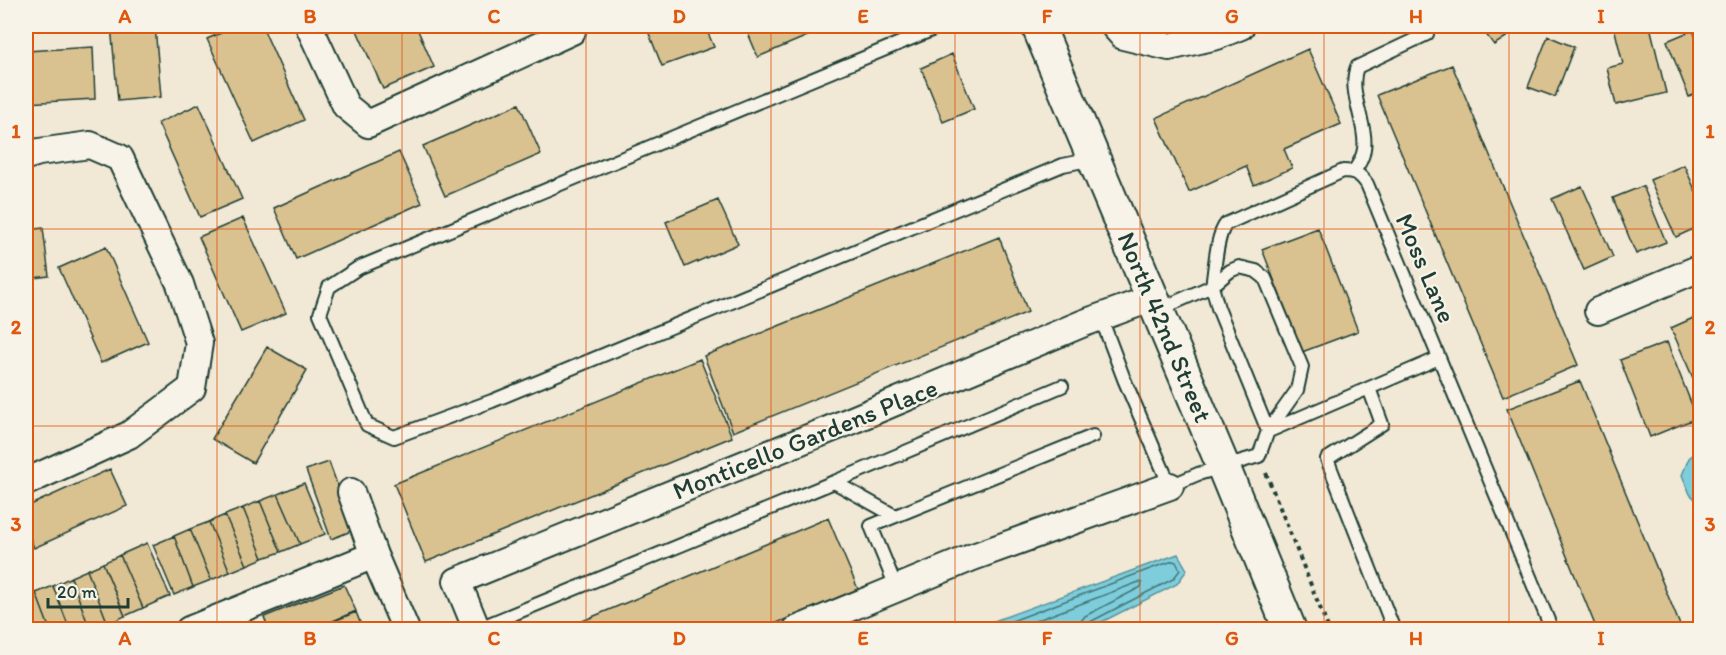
<svg xmlns="http://www.w3.org/2000/svg" width="1726" height="655" viewBox="0 0 1726 655" font-family="Itim,sans-serif">
<rect width="100%" height="100%" fill="#f1e9d6"/>
<filter id="ink" filterUnits="userSpaceOnUse"><feTurbulence type="fractalNoise" baseFrequency=".0167" numOctaves="2"/><feDisplacementMap in="SourceGraphic" scale="12" xChannelSelector="R" yChannelSelector="G"/><feConvolveMatrix kernelMatrix="1 2 1 2 8 2 1 2 1" color-interpolation-filters="sRGB"/></filter>
<g filter="url(#ink)">
<path fill="#7ecddc" stroke="#589399" stroke-width="1.5" d="M 1700,449 L 1700,504 L 1690,494 L 1682,475 L 1689,458 Z
M 1178,554 L 1187,570 L 1177,584 L 1088,629 L 884,629 L 939,621 L 977,624 L 994,621 Z"/>
<g fill="none" stroke-linecap="round" stroke-linejoin="round">
<path stroke="#457777" stroke-width="1.5" d="M 980,630 L 996,627 L 1158,566 L 1173,561 L 1176,562 L 1180,570 L 1173,579 L 1090,622 L 1087,630
M 1011,630 L 1139,582 L 1142,583 L 1141,587 L 1085,616 L 1081,621 L 1079,630"/>
</g>
<path fill="#dac190" stroke="#1f3d34" stroke-width="1.5" d="M 111,26 L 155,26 L 161,97 L 118,101 Z
M 237,26 L 262,26 L 304,120 L 254,143 L 207,39 Z
M 355,26 L 416,26 L 434,67 L 383,89 Z
M 646,26 L 705,26 L 714,47 L 662,66 Z
M 745,26 L 831,26 L 758,57 Z
M 1480,26 L 1523,26 L 1494,45 Z
M 1619,26 L 1650,26 L 1666,93 L 1616,105 L 1607,68 L 1623,64 L 1614,27 Z
M 1693,30 L 1700,50 L 1700,92 L 1689,97 L 1667,41 Z
M 1548,36 L 1574,47 L 1555,97 L 1528,87 Z
M 93,47 L 95,99 L 26,103 L 26,51 Z
M 1308,49 L 1341,124 L 1284,149 L 1292,168 L 1254,185 L 1246,166 L 1189,192 L 1156,118 Z
M 952,54 L 974,109 L 943,122 L 921,68 Z
M 1452,65 L 1578,365 L 1503,397 L 1377,95 Z
M 199,104 L 242,199 L 200,217 L 158,123 Z
M 519,104 L 541,154 L 445,196 L 423,146 Z
M 399,152 L 422,203 L 296,259 L 274,208 Z
M 1684,165 L 1700,201 L 1700,226 L 1676,237 L 1650,180 Z
M 1582,186 L 1613,257 L 1584,270 L 1552,199 Z
M 1643,186 L 1666,242 L 1636,254 L 1613,198 Z
M 718,200 L 738,244 L 685,267 L 666,222 Z
M 243,218 L 286,313 L 241,332 L 199,237 Z
M 43,228 L 49,276 L 26,279 L 26,230 Z
M 1318,228 L 1358,331 L 1302,352 L 1262,249 Z
M 999,237 L 1028,312 L 733,432 L 704,356 Z
M 106,247 L 148,342 L 101,363 L 59,268 Z
M 1700,315 L 1700,394 L 1671,328 Z
M 1667,342 L 1697,418 L 1650,437 L 1620,360 Z
M 267,347 L 307,370 L 253,463 L 212,439 Z
M 700,359 L 732,437 L 426,562 L 394,484 Z
M 1580,381 L 1682,630 L 1597,630 L 1507,409 Z
M 329,462 L 354,530 L 331,539 L 306,470 Z
M 110,469 L 127,506 L 34,548 L 26,528 L 26,507 Z
M 304,483 L 325,534 L 300,544 L 278,494 Z
M 278,494 L 300,544 L 281,552 L 260,501 Z
M 260,501 L 281,552 L 263,558 L 243,508 Z
M 243,508 L 263,558 L 247,565 L 225,515 Z
M 225,515 L 247,565 L 230,572 L 209,522 Z
M 828,518 L 858,589 L 760,630 L 561,630 Z
M 209,522 L 230,572 L 211,580 L 190,529 Z
M 190,529 L 211,580 L 193,587 L 174,536 Z
M 174,536 L 193,587 L 174,595 L 153,545 Z
M 147,543 L 170,596 L 143,608 L 120,555 Z
M 120,555 L 143,608 L 125,616 L 103,563 Z
M 103,563 L 125,616 L 108,624 L 87,570 Z
M 87,570 L 108,624 L 95,630 L 90,630 L 71,577 Z
M 71,577 L 90,630 L 70,630 L 53,586 Z
M 344,585 L 356,611 L 312,630 L 269,630 L 264,617 Z
M 53,586 L 70,630 L 50,630 L 36,593 Z
M 36,593 L 50,630 L 30,630 L 26,619 L 26,598 Z
M 356,612 L 363,630 L 315,630 L 315,629 Z"/>
<g fill="none" stroke-linecap="round" stroke-linejoin="round">
<g stroke="#1f3d34" stroke-width="16">
<path id="service" d="M 941,26 L 358,268 L 329,287 L 320,314 L 367,425 L 394,437 L 492,401 L 1063,165 L 1093,159
M 1354,171 C 1359,164 1363,158 1364,149 C 1368,125 1347,92 1357,67 L 1427,34
M 1158,310 L 1212,286 C 1215,270 1216,236 1226,224 L 1343,171 C 1355,171 1360,174 1367,184 L 1552,630
M 1101,318 L 1124,379 L 1170,486 L 1198,474 L 1259,456 L 1268,431 L 1297,390 L 1302,367 L 1265,278 L 1256,271 L 1239,267 L 1230,271 L 1212,286 L 1218,308 L 1268,431
M 1369,388 L 1382,424 L 1327,459 L 1394,630
M 1269,431 L 1439,358
M 834,482 L 1062,386
M 896,587 L 871,526 L 1093,436
M 477,629 L 834,482 L 895,516"/>
</g>
<g stroke="#1f3d34" stroke-width="30">
<path id="minor" d="M 309,26 L 346,106 L 368,124 L 572,31
M 1114,26 L 1123,36 L 1169,47 L 1217,36 L 1241,26
M 26,156 L 39,152 L 90,145 L 120,158 L 180,284 L 199,343 L 192,388 L 129,435 L 26,482
M 1598,311 L 1700,268
M 351,492 L 374,555 L 406,630
M 189,630 L 374,555
M 477,630 L 457,581 L 850,421 L 1084,323 L 1153,298
M 796,630 L 973,557 L 1170,486"/>
</g>
<g stroke="#1f3d34" stroke-width="36">
<path id="tertiary" d="M 1038,26 L 1223,466 L 1290,630"/>
</g>
<path stroke="#1f3d34" stroke-width="4" stroke-dasharray="4.5 4.5" stroke-linecap="butt" d="M 1266,473 L 1329,630"/>
<use href="#service" stroke="#f7f3e8" stroke-width="12"/>
<use href="#minor" stroke="#f7f3e8" stroke-width="26"/>
<use href="#tertiary" stroke="#f7f3e8" stroke-width="32"/>
</g>
</g>
<path fill="none" stroke="#de580e" stroke-width="1.5" stroke-opacity="0.55" d="M 217,26 L 217,630M 402,26 L 402,630M 586,26 L 586,630M 771,26 L 771,630M 955,26 L 955,630M 1140,26 L 1140,630M 1324,26 L 1324,630M 1509,26 L 1509,630M 26,229 L 1700,229M 26,426 L 1700,426"/>
<g text-anchor="middle" dominant-baseline="central" stroke-width="4.5" stroke-linejoin="round" paint-order="stroke">
<g font-size="26" fill="#1f3d34" stroke="#f7f3e8">
<text transform="translate(1426 268) rotate(67)">Moss Lane</text>
<text transform="translate(1165 327) rotate(67)">North 42nd Street</text>
<text transform="translate(805 439) rotate(-22)">Monticello Gardens Place</text>
</g>
</g>
<rect width="1726" height="655" fill="none" stroke="#f7f3e8" stroke-width="66"/>
<path d="M48 598v9h80v-9" fill="none" stroke="#1f3d34" stroke-width="3"/>
<text x="57" y="598" font-size="18" fill="#1f3d34" stroke="#f7f3e8" stroke-width="4.5" paint-order="stroke">20 m</text>
<rect x="33" y="33" width="1660" height="589" fill="none" stroke="#de580e" stroke-width="2"/>
<g font-size="20" text-anchor="middle" font-weight="bold" fill="#de580e">
<text x="125" y="23">A</text>
<text x="310" y="23">B</text>
<text x="494" y="23">C</text>
<text x="679" y="23">D</text>
<text x="863" y="23">E</text>
<text x="1047" y="23">F</text>
<text x="1232" y="23">G</text>
<text x="1416" y="23">H</text>
<text x="1601" y="23">I</text>
<text x="16" y="138">1</text>
<text x="1710" y="138">1</text>
<text x="16" y="334">2</text>
<text x="1710" y="334">2</text>
<text x="16" y="531">3</text>
<text x="1710" y="531">3</text>
<text x="125" y="645">A</text>
<text x="310" y="645">B</text>
<text x="494" y="645">C</text>
<text x="679" y="645">D</text>
<text x="863" y="645">E</text>
<text x="1047" y="645">F</text>
<text x="1232" y="645">G</text>
<text x="1416" y="645">H</text>
<text x="1601" y="645">I</text>
</g>
</svg>
